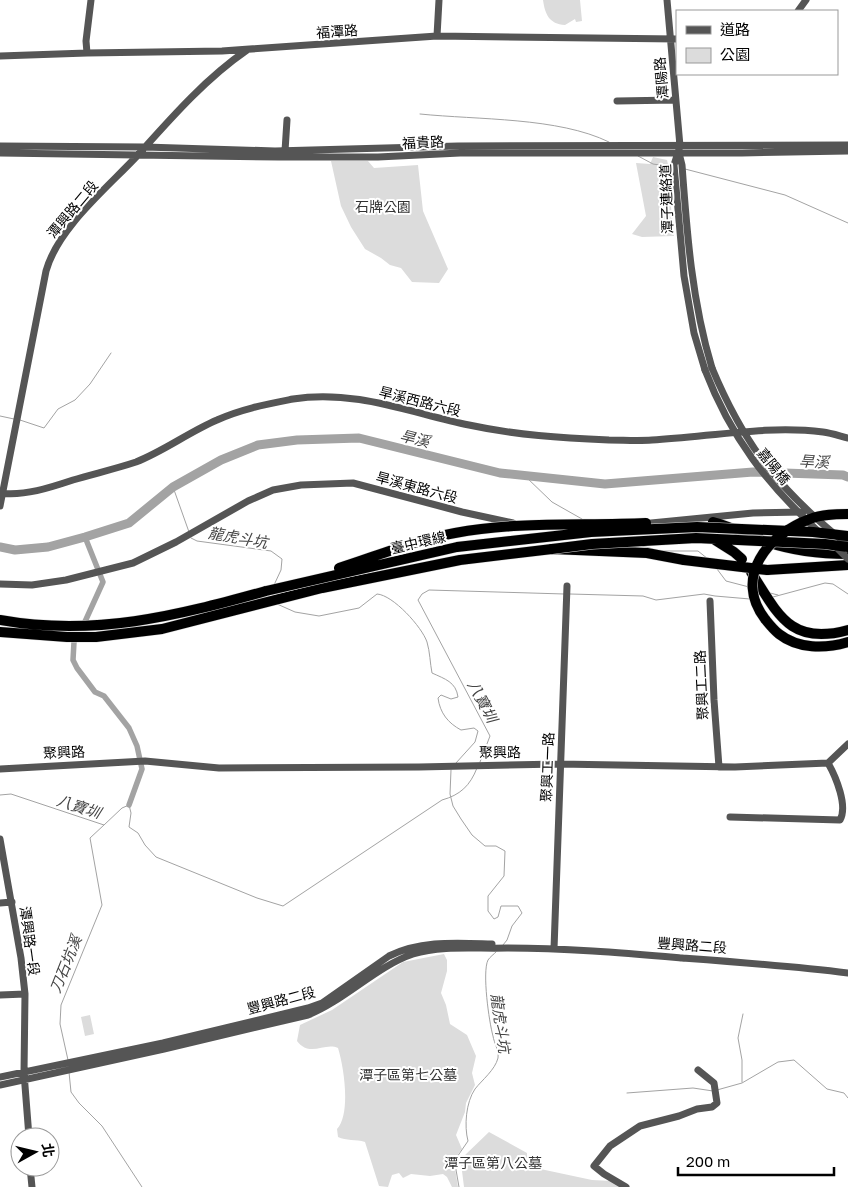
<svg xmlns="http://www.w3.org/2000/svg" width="848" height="1187" viewBox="0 0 848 1187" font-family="'Golos Text','Noto Sans TC',sans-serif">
<rect width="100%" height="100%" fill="#fff"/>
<path fill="#dcdcdc" d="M 543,0 L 580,0 L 582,21 L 576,22 L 575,19 L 565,25 C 549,24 545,14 543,0 Z
M 653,157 L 667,160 L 669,169 L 668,178 L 674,236 L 642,237 L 632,234 L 646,216 L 636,163 L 650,164 Z
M 331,161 L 368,161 L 374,168 L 418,165 L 423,211 L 448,269 L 439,283 L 412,282 L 401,268 L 390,265 L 381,258 L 365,249 L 351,227 L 341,206 Z
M 444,954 L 447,960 L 447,971 L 441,993 L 446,1005 L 450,1024 L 467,1035 L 476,1056 L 472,1073 L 475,1085 L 466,1103 L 465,1112 L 456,1135 L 462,1149 C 451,1161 456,1172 458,1187 L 452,1187 L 447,1177 L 443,1174 L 430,1176 L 411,1174 L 403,1178 L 399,1173 L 392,1175 L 388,1187 L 379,1186 L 365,1142 C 356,1139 346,1141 338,1137 L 337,1129 C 351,1114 344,1067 338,1048 C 324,1042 310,1058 297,1041 L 300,1025 L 332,1010 L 403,962 Z
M 90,1015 L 94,1034 L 85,1036 L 81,1017 Z
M 489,1132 L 527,1153 L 527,1161 L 531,1167 L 592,1180 L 612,1181 L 622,1187 L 464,1187 L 461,1163 L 463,1157 Z"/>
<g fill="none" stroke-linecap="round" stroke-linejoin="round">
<path stroke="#a3a3a3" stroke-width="1" d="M 420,114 C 478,120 558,117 609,142
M 638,156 L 653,164 L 672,167
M 685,169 L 785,195 L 848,223
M 0,416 L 14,419
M 20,420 L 44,428 L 58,409 L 75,400 L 90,384 L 111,353
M 525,476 L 552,502 L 582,519
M 173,487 L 189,532
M 191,538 L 197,541 L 271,551 L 282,559 L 281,570 L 274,585
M 642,546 L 653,549
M 662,551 L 698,551 L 708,559
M 717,569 L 726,581 L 749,587
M 770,593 L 778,595
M 570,594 L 643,596 L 656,600 L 704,594 L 715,596 L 750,599
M 773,597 L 825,583 L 833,584 L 848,594
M 277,604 L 295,612 L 319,616 L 359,608 L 377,594 C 393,595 422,627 427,642 C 430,652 430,663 432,673 C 445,679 456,682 458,697 L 451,699 L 441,695 L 438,698 C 440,713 448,723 461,730 L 474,728 L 478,731 L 475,742 L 456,763
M 480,762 L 490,736 L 418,600 L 422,594 L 429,590 L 564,594
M 451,770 L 450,794 L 453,806 L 461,819 L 472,835 L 485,846 L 496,846 L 505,851 L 504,876 L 488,896 L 488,911 L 494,919 L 498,917 L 501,906 L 518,906 L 522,913 L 512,926 L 507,940 L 503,945
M 0,795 L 11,794 L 104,825 L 122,808 L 129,805 L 131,813 L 129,827 L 138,833 L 145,845 L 156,857 L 257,898 L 283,906 L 442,800 C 460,795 470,786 477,768
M 68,1060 L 60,1024 L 61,1005 L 102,905 L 90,838 L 104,825
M 69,1072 L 71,1092 L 79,1103 L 102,1126 L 142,1187
M 742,1082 L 742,1060 L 738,1038 L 743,1014
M 717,1090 L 742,1083 L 778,1062 L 794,1060 L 827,1089 L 844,1093 L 848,1098
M 627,1093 L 693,1088 L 713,1091
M 459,1187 L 455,1164 L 457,1157 L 468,1141 C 464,1126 466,1102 475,1089 C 482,1080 495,1070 498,1058 C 499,1050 494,1043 493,1036 C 489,1022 482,972 488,960 C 490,957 494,954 496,952"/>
<path stroke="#a3a3a3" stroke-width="5.5" d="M 83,626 L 103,582 L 85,537
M 77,636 L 74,642 L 73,660 L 77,668 L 95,692 L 104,696 L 129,728 L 137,746 L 142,769 L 129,805"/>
<path stroke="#a3a3a3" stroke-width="9" d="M 0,547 L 15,550 L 48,547 L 85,537 L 129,523 L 173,487 L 221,460 L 258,445 L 297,440 L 359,438 L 500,473 L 605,484 L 753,472 L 843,475 L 848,477"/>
<g stroke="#dbdbdb" stroke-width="11">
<path id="highway" d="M 713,522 C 732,527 749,536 767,542 C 794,551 820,554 848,554
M 767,570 L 848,565
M 751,572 C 778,614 790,646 848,630
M 765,619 C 769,624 774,630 779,634 C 798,649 825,649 848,642
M 0,620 C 94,637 176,616 266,591
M 0,632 L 67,637 L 96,637 L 162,629 L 322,588 L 460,560 L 552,549 L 647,553 L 684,560"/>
</g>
<path stroke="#555" stroke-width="7" d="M 667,0 L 680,146 L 674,165 L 684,276 L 694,333 L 705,370
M 798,11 L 806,0
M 437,36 L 439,0
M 87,53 L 86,41 L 91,0
M 0,56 L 87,53 L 222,51 L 437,36 L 677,39
M 617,101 L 675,100
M 0,146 L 145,147 L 275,151 L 458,146 L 848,145
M 285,151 L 287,120
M 0,153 L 279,157 L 378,157 L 460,153 L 742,153 L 848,151
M 679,153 L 682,165 C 687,234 692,302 712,368
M 0,493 C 25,496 49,488 73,480 C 93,474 115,469 136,462 C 164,451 189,432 217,420 C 241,409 268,404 293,399 C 354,389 411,413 469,425 C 515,435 562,438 609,440 C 623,440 638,441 652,440 C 708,437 767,425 823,432 C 831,433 840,436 848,438
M 0,506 L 46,271 C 58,228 107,188 137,156 C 171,118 205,79 247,50
M 641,524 L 753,513 L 803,512
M 0,584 L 32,585 L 66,580 L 133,563 L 176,542 L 248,501 L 273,490 L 301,485 L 353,483 L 462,512 L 513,523
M 710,601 L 714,700 L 719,767
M 0,769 L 145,761 L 219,768 L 419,767 L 559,764 L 735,767 L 828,763 L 848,744
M 730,817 L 840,820 C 848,806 836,777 828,763
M 0,839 L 21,958 L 25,994 L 24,1073 L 29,1137
M 0,903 L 12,902
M 554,949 L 567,586
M 0,995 L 25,994
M 0,1077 L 163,1043 L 308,1008 L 322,1003 L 389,956 C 421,940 457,943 492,944
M 0,1085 L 164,1049 L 308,1015 C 345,1000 377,966 413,954 C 442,945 476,949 507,948 C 565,948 623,953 682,958 C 737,962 793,966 848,973
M 30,1167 L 32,1187
M 626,1187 L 604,1174 L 594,1166 L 610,1146 L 640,1126 L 679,1116 L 697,1109 L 712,1107 L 717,1103 L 714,1083 L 698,1070"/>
<use href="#highway" stroke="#000" stroke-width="10"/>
<g stroke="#dbdbdb" stroke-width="11" stroke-linecap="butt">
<path id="highway-bridge" d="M 715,540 L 734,552 L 742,559
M 552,549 L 592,544 L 696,538 L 825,544 L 848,547
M 684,560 L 767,570
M 339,568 C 377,556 415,540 455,533 C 518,521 582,526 646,523
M 266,591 L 457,547 L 591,532 L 697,527 L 813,532 L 848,536
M 765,619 C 733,577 768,534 810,519 C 822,514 836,514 848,514"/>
</g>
<path stroke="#555" stroke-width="7" d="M 712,368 C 745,447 781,492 848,545
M 705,370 C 731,438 767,484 820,533
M 834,545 L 848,559"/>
<use href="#highway-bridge" stroke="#000" stroke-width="10"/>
</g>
<g text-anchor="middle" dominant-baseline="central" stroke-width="4" stroke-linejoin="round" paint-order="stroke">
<g font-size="14" fill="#000" stroke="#fff">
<text transform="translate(337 31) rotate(-4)">福潭路</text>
<text transform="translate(661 78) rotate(-95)">潭陽路</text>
<text transform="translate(423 142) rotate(-3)">福貴路</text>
<text transform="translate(666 199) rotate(-92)">潭子連絡道</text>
<text transform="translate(72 209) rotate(-50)">潭興路二段</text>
<text transform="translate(420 401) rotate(14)">旱溪西路六段</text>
<text transform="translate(774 466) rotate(51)">嘉陽橋</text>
<text transform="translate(417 487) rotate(15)">旱溪東路六段</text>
<text transform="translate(418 542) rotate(-13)">臺中環線</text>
<text transform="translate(701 685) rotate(-93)">聚興工二路</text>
<text transform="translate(64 752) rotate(-3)">聚興路</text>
<text transform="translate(500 752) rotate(-1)">聚興路</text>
<text transform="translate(547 767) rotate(-88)">聚興工一路</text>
<text transform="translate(30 941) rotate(82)">潭興路一段</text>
<text transform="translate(692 945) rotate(4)">豐興路二段</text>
<text transform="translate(281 1000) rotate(-15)">豐興路二段</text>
</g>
<g font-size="14" fill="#333" stroke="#fff">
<text x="383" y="206">石牌公園</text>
<text x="408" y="1074">潭子區第七公墓</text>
<text x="493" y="1162">潭子區第八公墓</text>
</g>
<g font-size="15" font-style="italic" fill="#444" stroke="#fff">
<text transform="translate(415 438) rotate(14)">旱溪</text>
<text transform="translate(814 461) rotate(3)">旱溪</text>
<text transform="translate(238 537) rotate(10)">龍虎斗坑</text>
<text transform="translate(483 701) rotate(62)">八寶圳</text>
<text transform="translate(79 806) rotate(18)">八寶圳</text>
<text transform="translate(65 964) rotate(-68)">刀石坑溪</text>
<text transform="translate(501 1023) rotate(82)">龍虎斗坑</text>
</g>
</g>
<rect x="676" y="10" width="162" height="65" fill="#ffffff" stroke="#999999"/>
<rect x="686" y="26" width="25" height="8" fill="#555555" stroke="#999999"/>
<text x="720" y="35" font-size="15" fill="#000000">道路</text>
<rect x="686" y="48" width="25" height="15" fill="#dcdcdc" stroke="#999999"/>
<text x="720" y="60" font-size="15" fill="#000000">公園</text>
<g transform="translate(35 1152) rotate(82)"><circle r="24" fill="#ffffff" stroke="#999999"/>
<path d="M0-4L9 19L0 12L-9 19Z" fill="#000000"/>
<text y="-8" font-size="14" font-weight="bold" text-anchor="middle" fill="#000000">北</text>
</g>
<path d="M678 1167v8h156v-8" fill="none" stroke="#000000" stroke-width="2.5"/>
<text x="686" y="1167" font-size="15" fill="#000000" stroke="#ffffff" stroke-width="4" paint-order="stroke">200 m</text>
</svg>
